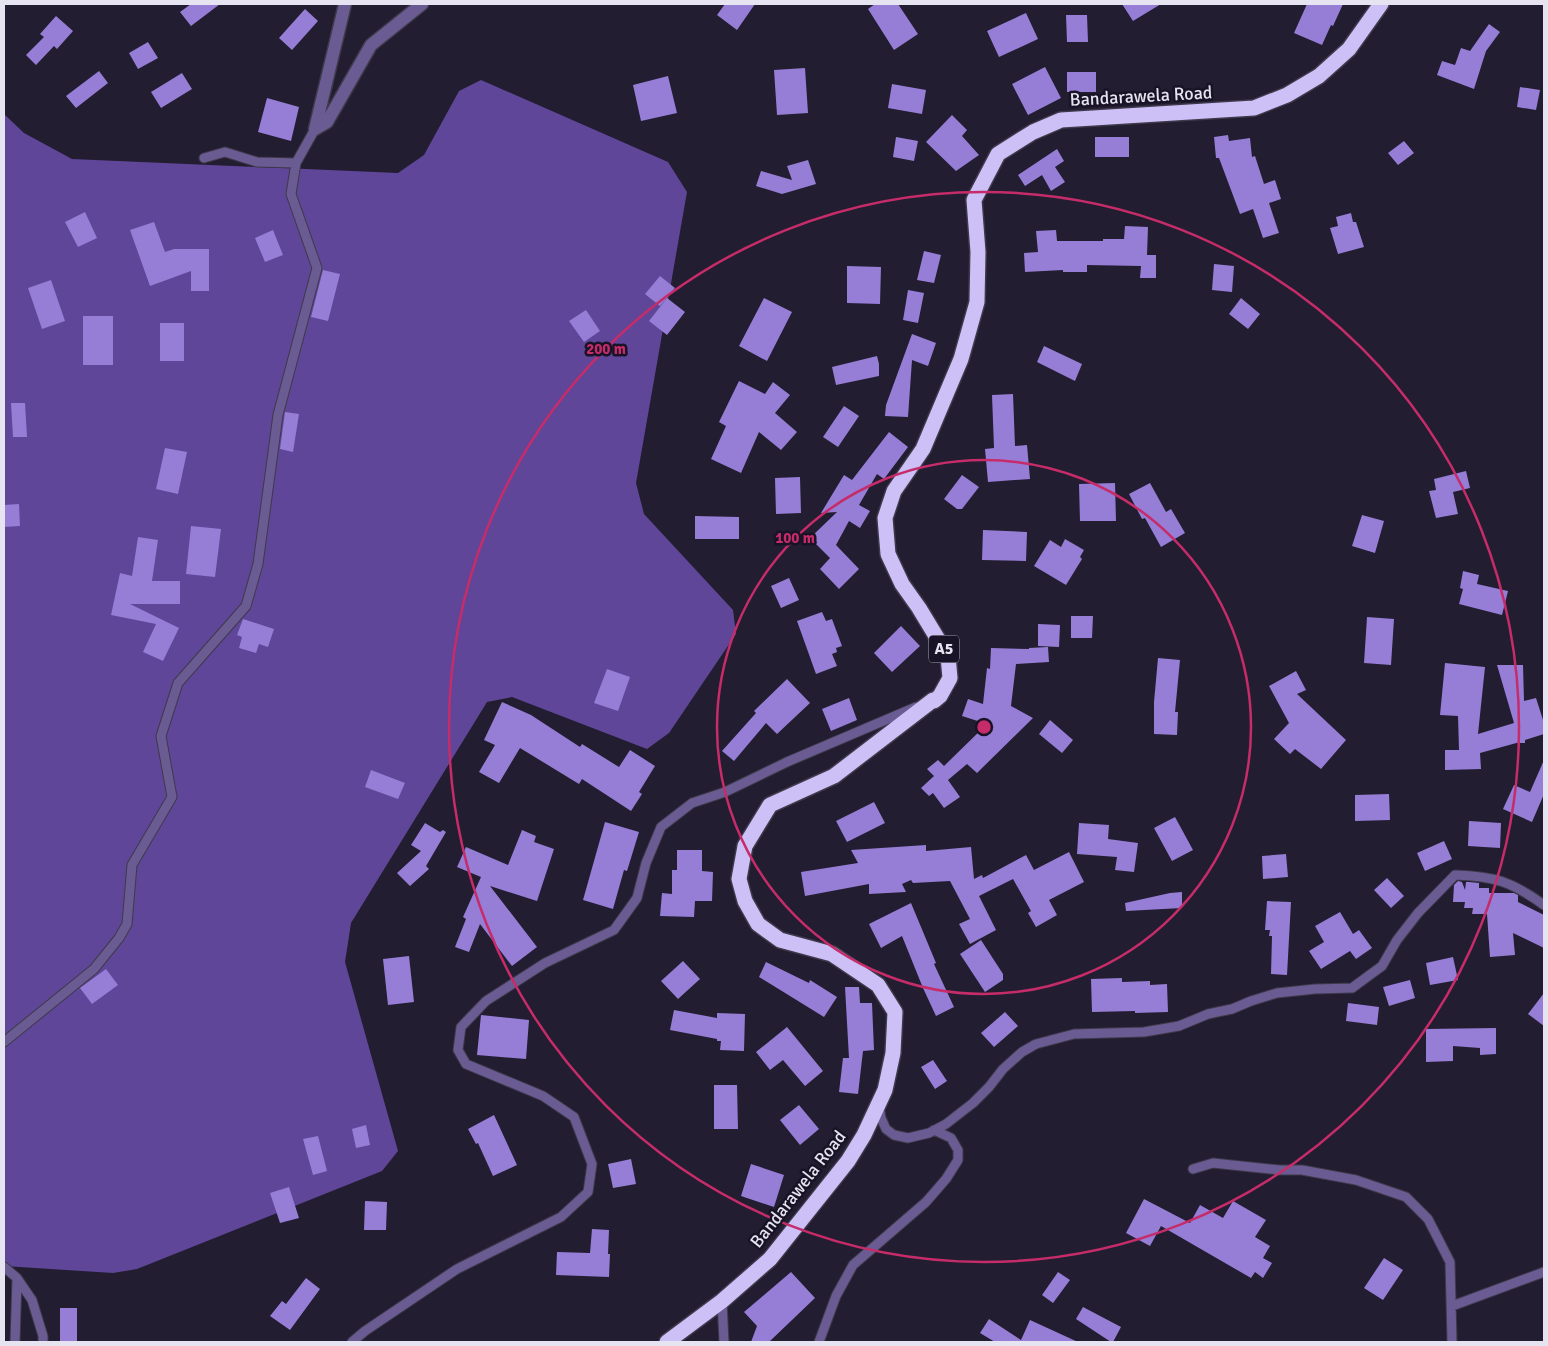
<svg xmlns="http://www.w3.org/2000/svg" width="1548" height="1346" viewBox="0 0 1548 1346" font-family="Signika,sans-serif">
<rect width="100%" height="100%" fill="#221d30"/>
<path fill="#5f4698" d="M 481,80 L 668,162 L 687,192 L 636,483 L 644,514 L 733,610 L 736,634 L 669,733 L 647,749 L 512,697 L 487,702 L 351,923 L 345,962 L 398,1151 L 382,1171 L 137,1269 L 113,1273 L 4,1266 L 4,114 L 24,133 L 72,159 L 398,173 L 424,155 L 459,91 Z"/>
<path fill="#967ed6" d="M 191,4 L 220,4 L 191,26 L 180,12 Z
M 725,4 L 755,4 L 737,30 L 717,15 Z
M 875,4 L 898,4 L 918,34 L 894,50 L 868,9 Z
M 1122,4 L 1161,4 L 1133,21 Z
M 1307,4 L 1343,4 L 1333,26 L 1331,25 L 1322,45 L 1294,33 Z
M 305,9 L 318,21 L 292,50 L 279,38 Z
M 1026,13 L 1038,39 L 999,57 L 987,31 Z
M 1066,15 L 1087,15 L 1088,42 L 1067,42 Z
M 56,16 L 73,31 L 57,49 L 54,46 L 36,65 L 26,55 L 44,37 L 40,34 Z
M 1489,24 L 1500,32 L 1486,51 L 1474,89 L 1437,75 L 1442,61 L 1455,65 L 1461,48 L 1470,51 Z
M 148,42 L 158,58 L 138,69 L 129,53 Z
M 1045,67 L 1061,98 L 1028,115 L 1012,84 Z
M 805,68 L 808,113 L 777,115 L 774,70 Z
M 99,71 L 108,83 L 76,108 L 66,96 Z
M 1067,72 L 1096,72 L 1096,92 L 1067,92 Z
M 182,73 L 192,89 L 161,108 L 151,92 Z
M 668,76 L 677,113 L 641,121 L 633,85 Z
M 892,84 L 926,90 L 922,114 L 888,108 Z
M 1520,87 L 1540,90 L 1536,110 L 1517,107 Z
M 267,98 L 299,107 L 291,141 L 258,132 Z
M 952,115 L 967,130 L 962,136 L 979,155 L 956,171 L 926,142 Z
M 1228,135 L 1229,141 L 1250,138 L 1252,157 L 1255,156 L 1264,184 L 1275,180 L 1281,199 L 1269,203 L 1279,233 L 1263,238 L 1253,209 L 1240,214 L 1219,158 L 1216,158 L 1214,137 Z
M 896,137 L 918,141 L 914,161 L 893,157 Z
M 1095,137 L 1129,137 L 1129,157 L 1095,157 Z
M 1404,141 L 1414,153 L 1398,165 L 1388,153 Z
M 1057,149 L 1064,161 L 1055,167 L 1065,182 L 1051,191 L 1042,175 L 1025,186 L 1018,175 Z
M 808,160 L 816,184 L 782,194 L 756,186 L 761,171 L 792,180 L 787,166 Z
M 85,212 L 97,238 L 78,247 L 65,222 Z
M 1351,213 L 1353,222 L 1356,222 L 1364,247 L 1338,254 L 1330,228 L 1338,226 L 1336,217 Z
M 154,222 L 165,252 L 174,249 L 209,249 L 209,291 L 191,291 L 191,271 L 150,286 L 130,230 Z
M 1125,226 L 1148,227 L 1147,255 L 1156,255 L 1156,278 L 1140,278 L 1141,266 L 1087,265 L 1087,272 L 1063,272 L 1063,270 L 1025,272 L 1024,253 L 1038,252 L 1036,231 L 1056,230 L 1057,241 L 1103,241 L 1103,239 L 1124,239 Z
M 273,230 L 283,255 L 265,262 L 255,238 Z
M 924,251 L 941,255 L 934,283 L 917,280 Z
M 1214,264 L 1234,266 L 1232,292 L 1212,290 Z
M 847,266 L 881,267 L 880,304 L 847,303 Z
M 323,270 L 340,274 L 328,321 L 311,317 Z
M 660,276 L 675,288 L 660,306 L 645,294 Z
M 51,280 L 65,321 L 42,329 L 28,288 Z
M 908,290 L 924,293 L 918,323 L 903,320 Z
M 667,298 L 685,312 L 667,335 L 649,321 Z
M 764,298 L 792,312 L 767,361 L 739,346 Z
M 1241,298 L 1260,314 L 1248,329 L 1229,314 Z
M 586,310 L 600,331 L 584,342 L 569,321 Z
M 83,316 L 113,316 L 113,365 L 83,365 Z
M 160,323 L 184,323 L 184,361 L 160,361 Z
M 912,334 L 936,343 L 928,366 L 912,360 L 908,417 L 885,416 L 886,405 Z
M 1044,346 L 1082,364 L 1075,381 L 1037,362 Z
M 877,356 L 879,364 L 879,376 L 836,385 L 832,367 Z
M 739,381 L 765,394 L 773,382 L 790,395 L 775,413 L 797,432 L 781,450 L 759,432 L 741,473 L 711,459 L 726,426 L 719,422 Z
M 1013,394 L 1015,446 L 1027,445 L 1030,479 L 988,482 L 985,449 L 994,448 L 992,395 Z
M 11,403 L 25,403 L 27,437 L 13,437 Z
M 844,406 L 859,416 L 838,447 L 823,437 Z
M 285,412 L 299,414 L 293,452 L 280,449 Z
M 889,432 L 908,447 L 884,479 L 877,474 L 859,505 L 870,511 L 860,528 L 849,521 L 836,545 L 859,569 L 839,589 L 820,569 L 830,558 L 810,538 L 837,512 L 821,513 L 844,475 L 852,480 Z
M 165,448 L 187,452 L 178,494 L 156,489 Z
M 1466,471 L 1470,488 L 1453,492 L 1458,514 L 1436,518 L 1429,491 L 1436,490 L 1434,479 Z
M 962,475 L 979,487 L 962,509 L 957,509 L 944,499 Z
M 800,477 L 801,513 L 776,514 L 775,478 Z
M 1115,483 L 1116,521 L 1080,521 L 1079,484 Z
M 1150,483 L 1166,512 L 1171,509 L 1185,533 L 1161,547 L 1145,518 L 1142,519 L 1129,494 Z
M 19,504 L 20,526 L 4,527 L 4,505 Z
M 1362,515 L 1384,521 L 1375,553 L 1352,546 Z
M 695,516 L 739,517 L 739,539 L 695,539 Z
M 191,526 L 221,529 L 215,577 L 186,574 Z
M 983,530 L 1027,532 L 1026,561 L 982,560 Z
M 138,537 L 158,540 L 152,581 L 180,581 L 180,604 L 130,604 L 179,628 L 163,661 L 143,652 L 156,624 L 111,615 L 120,573 L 132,576 Z
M 1065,539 L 1084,550 L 1080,557 L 1082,559 L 1066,585 L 1034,566 L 1050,540 L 1061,547 Z
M 1463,571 L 1479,575 L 1477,584 L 1508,591 L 1502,615 L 1459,604 L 1463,589 L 1460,588 Z
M 789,578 L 799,600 L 781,608 L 771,586 Z
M 822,612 L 826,621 L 832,619 L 842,646 L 836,648 L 837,652 L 832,654 L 837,666 L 816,674 L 797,621 Z
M 1071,616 L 1093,616 L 1092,638 L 1071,638 Z
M 1367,617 L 1394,619 L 1391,665 L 1364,663 Z
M 243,619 L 274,629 L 268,647 L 259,644 L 256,653 L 239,648 L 242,637 L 237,635 Z
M 1038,624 L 1060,625 L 1059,647 L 1038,646 Z
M 901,626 L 920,646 L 892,672 L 874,653 Z
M 1048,647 L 1049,662 L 1016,664 L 1011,706 L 1033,718 L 977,773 L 967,764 L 948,780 L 960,797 L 944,808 L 933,793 L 929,796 L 921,788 L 934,776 L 927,769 L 938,760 L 944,766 L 987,724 L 962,716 L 968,699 L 983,704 L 987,668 L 990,669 L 991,648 L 1029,649 L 1029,648 Z
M 1158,658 L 1180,660 L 1175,712 L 1178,712 L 1177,735 L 1154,734 L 1154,702 Z
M 1445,663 L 1485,667 L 1478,734 L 1514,723 L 1497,665 L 1523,665 L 1524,701 L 1536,698 L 1544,723 L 1544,734 L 1525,740 L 1525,743 L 1520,743 L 1520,742 L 1480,753 L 1481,769 L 1445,770 L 1445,750 L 1459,750 L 1458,716 L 1440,715 Z
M 607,669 L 630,677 L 618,711 L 594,703 Z
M 1296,671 L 1306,690 L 1297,694 L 1346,740 L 1321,769 L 1295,749 L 1290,754 L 1274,739 L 1289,723 L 1269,686 Z
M 787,679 L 810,703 L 777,734 L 766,723 L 734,761 L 722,751 L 756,713 L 754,711 Z
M 849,698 L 857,720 L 831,731 L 822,709 Z
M 502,702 L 531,715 L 580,747 L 582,744 L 619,767 L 630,750 L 655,766 L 639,792 L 642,794 L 631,811 L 582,779 L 579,784 L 520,748 L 499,783 L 479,772 L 495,745 L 484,740 Z
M 1050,720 L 1073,740 L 1062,753 L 1039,734 Z
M 1544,760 L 1544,794 L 1532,822 L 1503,809 L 1514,785 L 1530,792 Z
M 371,770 L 405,783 L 398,799 L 365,787 Z
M 1389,794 L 1390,820 L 1355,821 L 1355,795 Z
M 874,802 L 885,823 L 847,842 L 836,821 Z
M 1175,817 L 1193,850 L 1172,861 L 1154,828 Z
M 1469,821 L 1501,823 L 1500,848 L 1468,846 Z
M 605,822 L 639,832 L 627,871 L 624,870 L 613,909 L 583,900 Z
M 425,823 L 440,832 L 443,830 L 446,832 L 426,866 L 429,869 L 410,886 L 397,873 L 421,851 L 411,845 Z
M 1079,823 L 1109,825 L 1108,839 L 1138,843 L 1134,872 L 1115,870 L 1117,857 L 1077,854 Z
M 522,830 L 536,836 L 534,842 L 554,849 L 537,901 L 490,886 L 537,947 L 512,966 L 480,924 L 469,952 L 455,947 L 466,919 L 463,917 L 481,877 L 457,867 L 466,847 L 508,865 Z
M 1444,841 L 1452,859 L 1425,871 L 1417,853 Z
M 926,845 L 926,851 L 971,847 L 974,879 L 982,875 L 983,878 L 1026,855 L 1034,870 L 1069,852 L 1084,882 L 1049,900 L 1057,915 L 1036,927 L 1028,913 L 1031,911 L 1013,879 L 979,896 L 996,930 L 970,944 L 959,924 L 970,919 L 950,881 L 913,883 L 911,880 L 902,884 L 906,892 L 869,894 L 869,884 L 805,896 L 801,872 L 858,863 L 851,850 Z
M 677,850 L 702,850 L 702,871 L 713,872 L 712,901 L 695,901 L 694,917 L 660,916 L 662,893 L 672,894 L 672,870 L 677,870 Z
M 1286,854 L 1288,877 L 1263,879 L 1262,856 Z
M 1387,878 L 1404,896 L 1391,908 L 1374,890 Z
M 1458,881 L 1462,882 L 1465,890 L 1466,882 L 1469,882 L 1479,883 L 1479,888 L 1489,888 L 1489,893 L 1514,893 L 1518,895 L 1518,902 L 1544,915 L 1544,948 L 1513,933 L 1515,955 L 1490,957 L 1487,914 L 1472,914 L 1473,908 L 1464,908 L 1465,902 L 1453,902 L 1454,885 Z
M 1182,892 L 1182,908 L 1126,911 L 1125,903 L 1170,893 Z
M 1267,901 L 1291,902 L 1287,975 L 1271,974 L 1272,936 L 1269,936 L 1270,930 L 1265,930 Z
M 911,903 L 936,963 L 934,964 L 954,1007 L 936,1016 L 923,988 L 902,936 L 881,948 L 869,924 Z
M 1340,912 L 1353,934 L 1359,930 L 1372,948 L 1356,959 L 1350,951 L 1321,969 L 1309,951 L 1324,942 L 1315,926 Z
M 981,940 L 1003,974 L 1003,980 L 985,992 L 960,954 Z
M 409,956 L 414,1002 L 388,1005 L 383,959 Z
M 1453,957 L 1458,980 L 1430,985 L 1426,963 Z
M 683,961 L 700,979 L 678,999 L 661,981 Z
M 766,962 L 809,983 L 810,980 L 837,997 L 824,1017 L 759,977 Z
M 106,969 L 118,985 L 92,1004 L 80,988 Z
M 1122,978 L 1122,982 L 1150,981 L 1150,985 L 1167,984 L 1168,1012 L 1135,1013 L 1135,1011 L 1092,1012 L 1091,979 Z
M 1410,980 L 1415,998 L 1389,1006 L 1383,987 Z
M 845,987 L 859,987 L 860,1003 L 872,1003 L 874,1050 L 863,1051 L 858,1094 L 839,1092 L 843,1058 L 849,1058 Z
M 1544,993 L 1544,1026 L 1528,1014 Z
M 1348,1003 L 1379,1007 L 1377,1025 L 1346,1021 Z
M 674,1010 L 717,1018 L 717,1013 L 745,1014 L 744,1051 L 720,1050 L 721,1041 L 717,1041 L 717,1039 L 670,1030 Z
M 1005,1012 L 1018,1026 L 994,1047 L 981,1033 Z
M 481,1015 L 529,1020 L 526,1059 L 477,1055 Z
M 787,1027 L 823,1071 L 805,1086 L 783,1060 L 770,1070 L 756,1052 Z
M 1496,1028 L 1496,1054 L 1480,1055 L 1480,1048 L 1453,1046 L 1453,1061 L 1426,1062 L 1426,1029 Z
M 933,1060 L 947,1081 L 935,1089 L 921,1067 Z
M 714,1085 L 737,1085 L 738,1129 L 714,1129 Z
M 799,1105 L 819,1129 L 800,1145 L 780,1120 Z
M 494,1115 L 517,1165 L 493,1176 L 478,1143 L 476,1144 L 468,1129 Z
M 366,1125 L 370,1145 L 356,1148 L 352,1129 Z
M 318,1136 L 327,1171 L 313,1175 L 303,1139 Z
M 631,1159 L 636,1184 L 613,1188 L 608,1164 Z
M 751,1164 L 784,1175 L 774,1207 L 741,1196 Z
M 289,1187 L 299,1218 L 280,1223 L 270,1193 Z
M 1144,1199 L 1190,1223 L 1200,1205 L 1223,1218 L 1233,1201 L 1266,1220 L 1255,1237 L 1270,1246 L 1263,1258 L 1272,1263 L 1263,1278 L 1255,1272 L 1251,1278 L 1161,1226 L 1150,1246 L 1126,1233 Z
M 365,1201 L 387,1202 L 386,1230 L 364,1230 Z
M 592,1229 L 609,1230 L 608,1254 L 610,1254 L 609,1277 L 556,1275 L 557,1252 L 590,1253 Z
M 1384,1258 L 1403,1270 L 1383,1300 L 1364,1288 Z
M 791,1272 L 815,1298 L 769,1342 L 751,1342 L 757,1326 L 744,1312 Z
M 1058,1272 L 1070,1280 L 1053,1303 L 1042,1295 Z
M 306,1278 L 320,1289 L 290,1330 L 270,1316 L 282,1301 L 286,1304 Z
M 1083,1307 L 1121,1327 L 1113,1342 L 1111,1342 L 1076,1319 Z
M 60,1308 L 77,1308 L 77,1342 L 60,1342 Z
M 989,1319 L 1021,1340 L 1030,1320 L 1078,1342 L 995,1342 L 980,1333 Z"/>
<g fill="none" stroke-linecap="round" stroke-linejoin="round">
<g stroke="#3e394b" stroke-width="11">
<path id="lane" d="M 204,158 L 225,152 L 257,162 L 296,163
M 4,1042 L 94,969 L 119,938 L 127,924 L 132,865 L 172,797 L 161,736 L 178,683 L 246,606 L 258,564 L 278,415 L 317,268 L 291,194 L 296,163 L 315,129
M 879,1106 L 881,1118 L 886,1129 L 894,1135 L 908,1138 L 929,1133 L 946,1124 L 973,1103 L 989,1087 L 1003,1069 L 1022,1052 L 1036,1044 L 1074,1034 L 1144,1032 L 1179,1026 L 1208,1014 L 1232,1009 L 1251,1001 L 1277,993 L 1315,989 L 1352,988 L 1382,966 L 1397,940 L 1418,913 L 1455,875 C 1495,876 1512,882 1544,905
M 1193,1169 L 1213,1163 L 1280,1170 L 1302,1170 L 1356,1180 L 1406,1197 L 1428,1219 L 1450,1262 L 1452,1342
M 4,1267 L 17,1278 L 32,1300 L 43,1336 L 43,1342
M 722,1301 L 724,1342
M 1452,1306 L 1544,1272
M 15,1342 L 17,1278
M 352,1342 L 365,1331 L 457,1269 L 561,1217 L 588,1192 L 592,1164 L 574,1117 L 543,1096 L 466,1064 L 458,1050 L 461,1027 L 486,1001 L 545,963 L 614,930 L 637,898 L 646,863 L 661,827 L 692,803 L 725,792 L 787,762 L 916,707
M 819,1342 L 836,1296 L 853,1265 L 926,1202 L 946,1179 L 958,1160 L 958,1150 L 951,1138 L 934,1130"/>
</g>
<g stroke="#3e394b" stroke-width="15">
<path id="street" d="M 315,129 L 327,122 L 371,45 L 422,4
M 315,129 L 345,4"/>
</g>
<g stroke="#3e394b" stroke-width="18">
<path id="highway" d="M 667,1342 L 722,1301 L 770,1259 L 848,1161 L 864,1135 L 885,1090 L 893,1053 L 895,1012 L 878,985 L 832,954 L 780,940 L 758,924 L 745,901 L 739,879 L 745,846 L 770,805 L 834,776 L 933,700 L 934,701 L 940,696 L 950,678 L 948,656 L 919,608 L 902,584 L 888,554 L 885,518 L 894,491 L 923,449 L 961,359 L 977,302 L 978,252 L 974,200 L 998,154 L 1033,132 L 1061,120 L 1254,108 L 1287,95 L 1319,76 L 1349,49 L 1381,4"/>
</g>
<use href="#lane" stroke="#6a5c92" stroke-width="9"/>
<use href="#street" stroke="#6a5c92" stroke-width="12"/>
<use href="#highway" stroke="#ccc0f6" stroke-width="15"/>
</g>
<g fill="none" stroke="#c62c6a" stroke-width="2.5">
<circle cx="984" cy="727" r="267"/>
<circle cx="984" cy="727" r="535"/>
</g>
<g text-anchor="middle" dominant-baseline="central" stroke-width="5" stroke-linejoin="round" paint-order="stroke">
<rect fill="#181326" stroke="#a9a5b4" stroke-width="1" x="929" y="635.5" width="30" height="27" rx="4"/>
<g font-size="16" font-weight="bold" fill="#e7e4f1">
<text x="944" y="649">A5</text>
</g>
<g font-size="18" fill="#e7e4f1" stroke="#181326">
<text transform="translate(1141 96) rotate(-3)">Bandarawela Road</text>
<text transform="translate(798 1189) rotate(-52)">Bandarawela Road</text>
</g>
</g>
<circle cx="984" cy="727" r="8" fill="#c62c6a" stroke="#181326" stroke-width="2.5"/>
<g font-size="15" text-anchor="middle" font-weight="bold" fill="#c62c6a" stroke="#181326" stroke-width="5" stroke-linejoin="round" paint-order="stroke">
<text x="606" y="354">200 m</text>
<text x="795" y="543">100 m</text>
</g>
<rect width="1548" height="1346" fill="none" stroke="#e7e4f1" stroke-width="10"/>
</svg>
